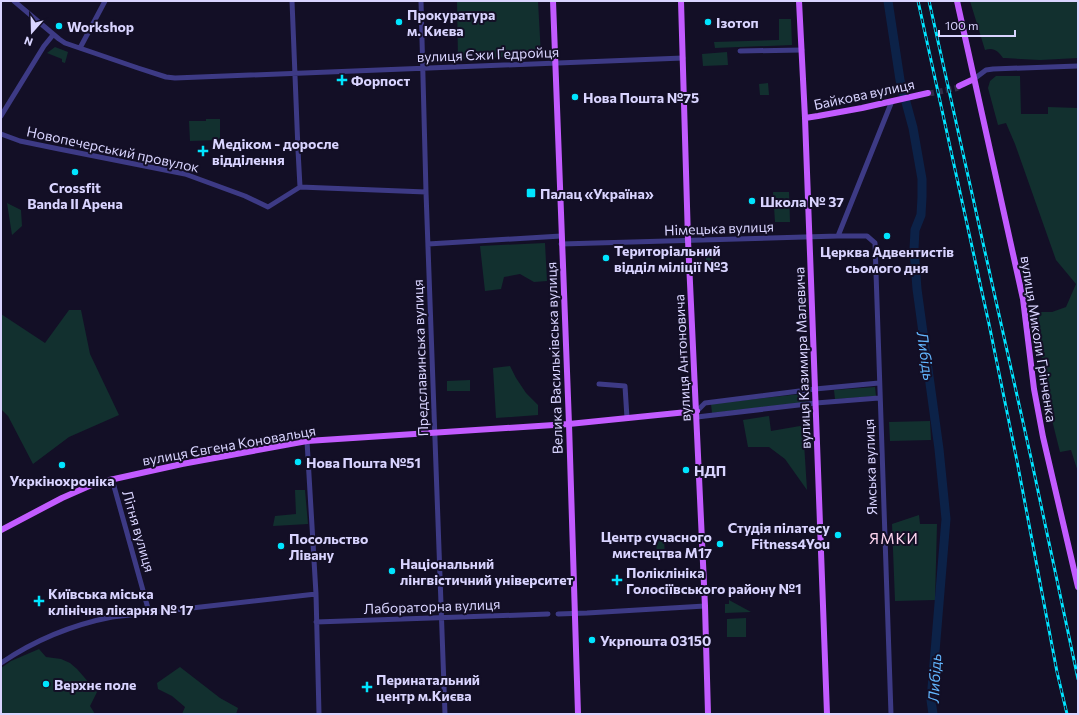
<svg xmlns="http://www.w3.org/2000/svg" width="1079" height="715" viewBox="0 0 1079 715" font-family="Commissioner,sans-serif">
<rect width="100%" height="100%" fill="#130f26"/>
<path fill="#12302f" d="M 457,1 L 538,1 L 541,56 L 458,59 Z
M 970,1 L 1078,1 L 1078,58 L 1040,60 L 1005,58 L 1003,58 C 998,51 994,47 985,50 Z
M 779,19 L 791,19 L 792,45 L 715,48 L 714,42 L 779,40 Z
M 55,47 L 68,52 L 65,63 L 62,62 L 62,59 L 47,53 Z
M 727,52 L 728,65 L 703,66 L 702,54 Z
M 996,76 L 1020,76 L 1021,114 L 1048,114 L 1048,107 L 1078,108 L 1078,472 L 1071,450 L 1060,452 L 1052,420 L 1034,312 L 1052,312 L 1066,307 L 1076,284 L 1056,260 L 1015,144 L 1006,123 L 998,125 L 988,88 L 990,81 Z
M 768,83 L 769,95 L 760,95 L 759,84 Z
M 206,119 L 220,119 L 220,140 L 190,141 L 189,121 L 206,121 Z
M 773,192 L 789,192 L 790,222 L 775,222 Z
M 7,203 L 21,210 L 22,226 L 12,235 Z
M 545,243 L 547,281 L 534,282 L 520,274 L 504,277 L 501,289 L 485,291 L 480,246 Z
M 706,255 L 724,268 L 706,269 Z
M 69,310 L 81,310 L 90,354 L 119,415 L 69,437 L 33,464 L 8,416 L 1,409 L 1,314 L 45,343 Z
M 510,366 L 516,378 L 526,393 L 538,405 L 538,415 L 496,418 L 493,368 Z
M 470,380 L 470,391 L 447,391 L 447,381 Z
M 875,387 L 876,396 L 835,399 L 834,390 Z
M 809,393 L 809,402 L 712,413 L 711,404 Z
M 769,416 L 771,431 L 800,426 L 803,427 L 807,490 L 785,459 L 769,447 L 748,447 L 743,420 Z
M 930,421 L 931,440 L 890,441 L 889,422 Z
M 295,490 L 305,490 L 308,524 L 273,526 L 275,516 L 296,514 Z
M 919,515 L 920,524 L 937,524 L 935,600 L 895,601 L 892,524 Z
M 656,539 L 664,539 L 665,557 L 657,557 Z
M 729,600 L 751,612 L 725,613 L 725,604 L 729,604 Z
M 746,618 L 746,637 L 727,637 L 727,619 Z
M 39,649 L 46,657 L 61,659 L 70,663 L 77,669 L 97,692 L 90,706 L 95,714 L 1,714 L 1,668 L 11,661 Z
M 180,667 L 220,698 L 238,708 L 236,714 L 182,714 L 185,707 L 172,696 L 158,689 L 157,683 Z"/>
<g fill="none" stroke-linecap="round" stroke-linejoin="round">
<path stroke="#0c2248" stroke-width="9" d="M 888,1 L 900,80 L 913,128 L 922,179 L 922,197 L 921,215 L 915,230 L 914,249 L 917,289 L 939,449 L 946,519 L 931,700 L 933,714"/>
<path stroke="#312d47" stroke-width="6" stroke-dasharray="6 3" stroke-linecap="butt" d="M 928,93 L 932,93 L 957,88 L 959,86"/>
<path stroke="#3d3a85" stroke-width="5" d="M 14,1 L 59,39 L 65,43 L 138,68 L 166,77 L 175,78 L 683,58
M 292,1 L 298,150 L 300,187
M 421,1 L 426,192 L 445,714
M 80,48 L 105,1
M 740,51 L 802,50
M 974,79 L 986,70 L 993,69 L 1078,66
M 1,116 L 44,46 L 53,35
M 1,134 L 20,141 L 59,149 L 185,174 L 245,196 L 268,207 L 300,187 L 426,192
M 838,236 L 892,101
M 428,244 L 561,236
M 561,244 L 838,236 L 867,236 L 875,243 L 891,714
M 599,384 L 625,386 L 627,418
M 697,411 L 705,403 L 815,389 L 879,383
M 697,417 L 816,403 L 879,398
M 307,441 L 316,594 L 319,714
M 112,479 L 149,612
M 558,614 L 587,613 L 705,606
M 316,622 L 548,614
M 1,663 C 35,640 71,625 112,617 L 316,594"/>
<path stroke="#c25bff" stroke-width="6" d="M 553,1 L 569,424 L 578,714
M 681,1 L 688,240 L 705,606 L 708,714
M 799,1 L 805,118 L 827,714
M 957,1 L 1023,299 L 1034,389 L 1043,437 L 1078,587
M 959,86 L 974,79
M 805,118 L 818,116 L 862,108 L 928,93
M 1,530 L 62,498 L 96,483 L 182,464 L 307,441 L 569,424 L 697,411"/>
<g stroke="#00e5ff" stroke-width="3">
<path id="rail" d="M 918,1 L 989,324 L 1017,461 L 1057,672 L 1067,714
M 929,1 L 1031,458 L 1078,679"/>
</g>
<use href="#rail" stroke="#130f26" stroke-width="1.5" stroke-dasharray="4.5" stroke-linecap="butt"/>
</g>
<g fill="#00e5ff" stroke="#130f26" stroke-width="1.5">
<circle cx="399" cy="22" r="4"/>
<circle cx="708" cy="22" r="4"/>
<circle cx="59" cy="26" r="4"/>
<path d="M340 74h4v4h4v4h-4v4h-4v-4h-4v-4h4z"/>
<circle cx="575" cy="97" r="4"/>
<path d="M201 145h4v4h4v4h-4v4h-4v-4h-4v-4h4z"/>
<circle cx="75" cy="172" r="4"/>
<rect x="526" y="188" width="10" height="10" rx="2"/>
<circle cx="752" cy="201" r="4"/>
<circle cx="887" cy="236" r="4"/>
<circle cx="606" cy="258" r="4"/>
<circle cx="298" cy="462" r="4"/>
<circle cx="62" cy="465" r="4"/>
<circle cx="686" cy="470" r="4"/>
<circle cx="838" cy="535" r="4"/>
<circle cx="720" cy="544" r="4"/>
<circle cx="281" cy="546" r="4"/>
<circle cx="392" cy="571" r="4"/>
<path d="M615 574h4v4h4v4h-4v4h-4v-4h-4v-4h4z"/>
<path d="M37 595h4v4h4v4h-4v4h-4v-4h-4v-4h4z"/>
<circle cx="592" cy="640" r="4"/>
<circle cx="46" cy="684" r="4"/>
<path d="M365 681h4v4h4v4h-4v4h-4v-4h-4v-4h4z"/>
</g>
<g text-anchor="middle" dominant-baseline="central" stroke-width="4" stroke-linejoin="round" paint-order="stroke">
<g font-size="14" font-weight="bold" fill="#d9d4ff" stroke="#130f26" text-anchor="start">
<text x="407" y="14">Прокуратура<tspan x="407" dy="16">м. Києва</tspan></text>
<text x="716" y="22">Ізотоп</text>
<text x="67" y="26">Workshop</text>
<text x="351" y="80">Форпост</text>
<text x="583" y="97">Нова Пошта №75</text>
<text x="212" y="143">Медіком - доросле<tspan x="212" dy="16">відділення</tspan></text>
<text x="75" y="187" text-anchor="middle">Crossfit<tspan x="75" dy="16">Banda II Арена</tspan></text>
<text x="540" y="193">Палац «Україна»</text>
<text x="760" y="201">Школа № 37</text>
<text x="614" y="250">Територіальний<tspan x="614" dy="16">відділ міліції №3</tspan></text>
<text x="887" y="251" text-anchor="middle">Церква Адвентистів<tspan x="887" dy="16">сьомого дня</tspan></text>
<text x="306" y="462">Нова Пошта №51</text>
<text x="694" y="470">НДП</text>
<text x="62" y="480" text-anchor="middle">Укркінохроніка</text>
<text x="830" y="527" text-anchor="end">Студія пілатесу<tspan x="830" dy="16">Fitness4You</tspan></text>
<text x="712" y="536" text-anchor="end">Центр сучасного<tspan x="712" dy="16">мистецтва M17</tspan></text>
<text x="289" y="538">Посольство<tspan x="289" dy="16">Лівану</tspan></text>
<text x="400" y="563">Національний<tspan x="400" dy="16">лінгвістичний університет</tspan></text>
<text x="626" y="572">Поліклініка<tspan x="626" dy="16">Голосіївського району №1</tspan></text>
<text x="48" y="593">Київська міська<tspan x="48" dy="16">клінічна лікарня № 17</tspan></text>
<text x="600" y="640">Укрпошта 03150</text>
<text x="376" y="679">Перинатальний<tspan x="376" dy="16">центр м.Києва</tspan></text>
<text x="54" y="684">Верхнє поле</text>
</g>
<g font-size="14" fill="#d9d4ff" stroke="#130f26">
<text transform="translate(488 54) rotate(-2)">вулиця Єжи Ґедройця</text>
<text transform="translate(864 94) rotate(-12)">Байкова вулиця</text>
<text transform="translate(113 149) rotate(12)">Новопечерський провулок</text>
<text transform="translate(719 228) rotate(-2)">Німецька вулиця</text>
<text transform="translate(1039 339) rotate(81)">вулиця Миколи Грінченка</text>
<text transform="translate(420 358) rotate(-92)">Предславинська вулиця</text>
<text transform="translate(554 358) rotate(-92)">Велика Васильківська вулиця</text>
<text transform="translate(682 358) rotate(-93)">вулиця Антоновича</text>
<text transform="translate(802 358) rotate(-92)">вулиця Казимира Малевича</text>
<text transform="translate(229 445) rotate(-10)">вулиця Євгена Коновальця</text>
<text transform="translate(870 467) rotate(-92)">Ямська вулиця</text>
<text transform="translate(139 531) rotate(74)">Літня вулиця</text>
<text transform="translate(432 606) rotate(-2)">Лабораторна вулиця</text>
</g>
<g font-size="15" font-style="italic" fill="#62b6ff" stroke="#130f26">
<text transform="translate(926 356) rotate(82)">Либідь</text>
<text transform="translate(934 678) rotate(-87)">Либідь</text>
</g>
<g font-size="15" letter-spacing="1" fill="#ffd6f0" stroke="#130f26">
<text x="894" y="538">ЯМКИ</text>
</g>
</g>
<rect width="1079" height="715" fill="none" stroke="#d9d4ff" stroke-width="4"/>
<g transform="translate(32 32) rotate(200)" stroke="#130f26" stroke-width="3" paint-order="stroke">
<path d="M0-3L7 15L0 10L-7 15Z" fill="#d9d4ff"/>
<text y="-6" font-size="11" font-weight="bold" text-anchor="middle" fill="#d9d4ff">N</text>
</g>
<path d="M939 30v6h76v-6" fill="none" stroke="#d9d4ff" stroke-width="2"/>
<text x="945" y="30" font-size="12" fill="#d9d4ff" stroke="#130f26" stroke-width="3" paint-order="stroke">100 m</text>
</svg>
